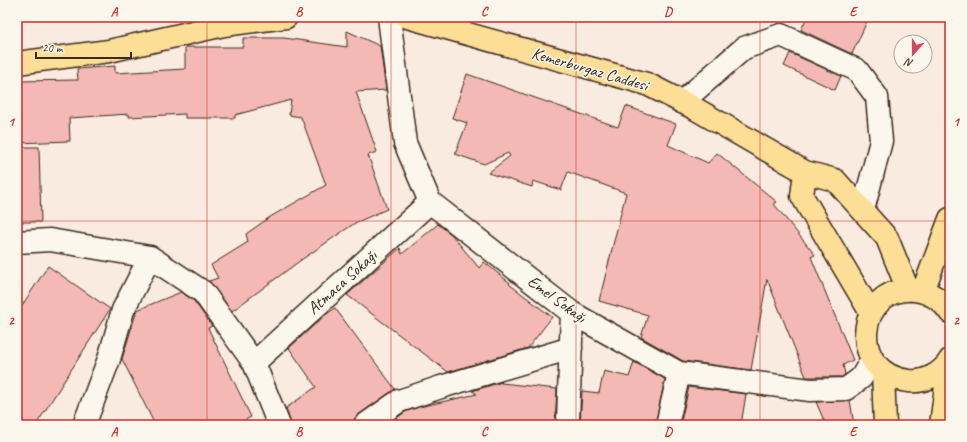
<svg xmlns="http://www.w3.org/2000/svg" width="967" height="442" viewBox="0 0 967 442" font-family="Caveat,sans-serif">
<rect width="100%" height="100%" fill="#faebe1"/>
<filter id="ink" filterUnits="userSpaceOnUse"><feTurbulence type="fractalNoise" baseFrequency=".025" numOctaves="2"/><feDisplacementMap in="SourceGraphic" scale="8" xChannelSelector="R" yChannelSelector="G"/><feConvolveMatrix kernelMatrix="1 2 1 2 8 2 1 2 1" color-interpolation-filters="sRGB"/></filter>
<g filter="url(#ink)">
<path fill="#f5b9b5" stroke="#3b2a1e" d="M 807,17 L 869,17 L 852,54 L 801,30 Z
M 347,31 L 380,46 L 386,90 L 356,92 L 377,152 L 368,155 L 387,209 L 355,223 L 301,260 L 300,259 L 301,260 L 232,311 L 209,281 L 218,278 L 211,265 L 248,242 L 246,234 L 270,217 L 326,185 L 301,117 L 289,115 L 291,100 L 235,115 L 235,118 L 185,118 L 185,114 L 129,117 L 129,114 L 69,118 L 70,141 L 17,143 L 17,81 L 78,80 L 77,69 L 115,66 L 115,73 L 185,69 L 185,47 L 243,47 L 243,38 L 284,38 L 347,47 Z
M 790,53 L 841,76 L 835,90 L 784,66 Z
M 467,74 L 618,127 L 626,106 L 676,124 L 668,145 L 708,163 L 717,153 L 777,202 L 774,204 L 815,255 L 811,257 L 853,360 L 843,365 L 845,374 L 842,377 L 806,377 L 767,279 L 751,370 L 683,361 L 641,337 L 648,315 L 599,301 L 626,193 L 568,172 L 561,190 L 533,181 L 532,187 L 488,173 L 510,156 L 508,153 L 484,164 L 455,154 L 467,123 L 452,118 Z
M 17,147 L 39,147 L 41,222 L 17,222 Z
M 438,224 L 452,235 L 479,268 L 484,262 L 510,283 L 509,284 L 552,317 L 528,348 L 448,372 L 347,295 L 400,248 L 402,254 Z
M 48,266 L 110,309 L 36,425 L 17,425 L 17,313 Z
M 181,292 L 194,301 L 212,326 L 208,328 L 251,417 L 235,425 L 155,425 L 122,359 L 137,310 Z
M 335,308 L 395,389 L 358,415 L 354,419 L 353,425 L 291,425 L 286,408 L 316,387 L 289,348 L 324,316 Z
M 634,362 L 665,379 L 655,425 L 580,425 L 582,391 L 599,393 L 604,371 L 629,377 Z
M 502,382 L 501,383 L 557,389 L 555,425 L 387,425 L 405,412 L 419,407 L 477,394 L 472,391 Z
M 689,387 L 746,394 L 741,425 L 680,425 Z
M 850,400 L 854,425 L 826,425 L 816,402 Z"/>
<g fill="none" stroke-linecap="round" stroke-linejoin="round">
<g stroke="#3b2a1e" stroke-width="25">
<path id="minor" d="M 389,17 L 405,143 L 430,202 L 572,313 L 679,373 L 810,390 L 846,389 L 861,378 L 872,360
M 682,102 L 744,48 L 781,35 L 857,70 L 877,97 L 881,141 L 863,210
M 17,242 L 50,240 L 150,257 L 203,292 L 254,363 L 279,425
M 254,363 L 430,202
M 84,425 L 109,359 L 123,310 L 150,257
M 365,425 L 399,401 L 441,387 L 571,348
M 567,425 L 568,420 L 572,313
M 667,425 L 679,373"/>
</g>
<g stroke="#3b2a1e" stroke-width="25">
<path id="major" d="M 407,17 L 647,84 L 694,108 L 805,172 L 835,180 L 887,238 L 908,290
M 17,63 L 109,51 L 224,25 L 286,17
M 805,172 L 802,196 L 871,313
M 923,291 L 950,219
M 950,312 C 942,300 930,292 915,290 C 856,285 846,374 909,381 C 925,383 942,373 950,360
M 883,372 L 885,425
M 941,425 L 949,362"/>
</g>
<use href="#minor" stroke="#fbf7ec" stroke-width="22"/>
<use href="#major" stroke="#fcde96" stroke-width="22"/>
</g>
</g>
<path fill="none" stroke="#d62828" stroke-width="1" stroke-opacity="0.55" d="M 207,17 L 207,425M 391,17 L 391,425M 576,17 L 576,425M 760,17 L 760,425M 17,221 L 950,221"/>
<g text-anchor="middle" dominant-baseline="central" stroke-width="3" stroke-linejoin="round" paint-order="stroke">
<g font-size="17" fill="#3b2a1e" stroke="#fbf7ec">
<text transform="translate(590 69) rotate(16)">Kemerburgaz Caddesi</text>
<text transform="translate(342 282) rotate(-42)">Atmaca Sokağı</text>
<text transform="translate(557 299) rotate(36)">Emel Sokağı</text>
</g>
</g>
<rect width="967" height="442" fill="none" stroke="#fbf7ec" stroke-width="44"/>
<g transform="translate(913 54) rotate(201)"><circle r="19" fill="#fbf7ec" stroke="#aea59a"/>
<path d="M0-3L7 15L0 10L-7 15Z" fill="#d1495b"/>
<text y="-6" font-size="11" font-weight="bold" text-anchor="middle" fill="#3b2a1e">N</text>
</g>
<path d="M36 52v6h95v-6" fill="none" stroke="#3b2a1e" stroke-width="2"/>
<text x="42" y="52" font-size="12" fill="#3b2a1e" stroke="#fbf7ec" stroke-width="3" paint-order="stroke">20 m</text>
<rect x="22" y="22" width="923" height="398" fill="none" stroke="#d62828" stroke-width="1.5"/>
<g font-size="13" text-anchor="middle" font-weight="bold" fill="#d62828">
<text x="114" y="16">A</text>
<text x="299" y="16">B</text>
<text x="484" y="16">C</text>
<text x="668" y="16">D</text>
<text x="853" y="16">E</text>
<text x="11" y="126">1</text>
<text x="956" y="126">1</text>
<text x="11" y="325">2</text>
<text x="956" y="325">2</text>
<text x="114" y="436">A</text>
<text x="299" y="436">B</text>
<text x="484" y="436">C</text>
<text x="668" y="436">D</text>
<text x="853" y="436">E</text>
</g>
</svg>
